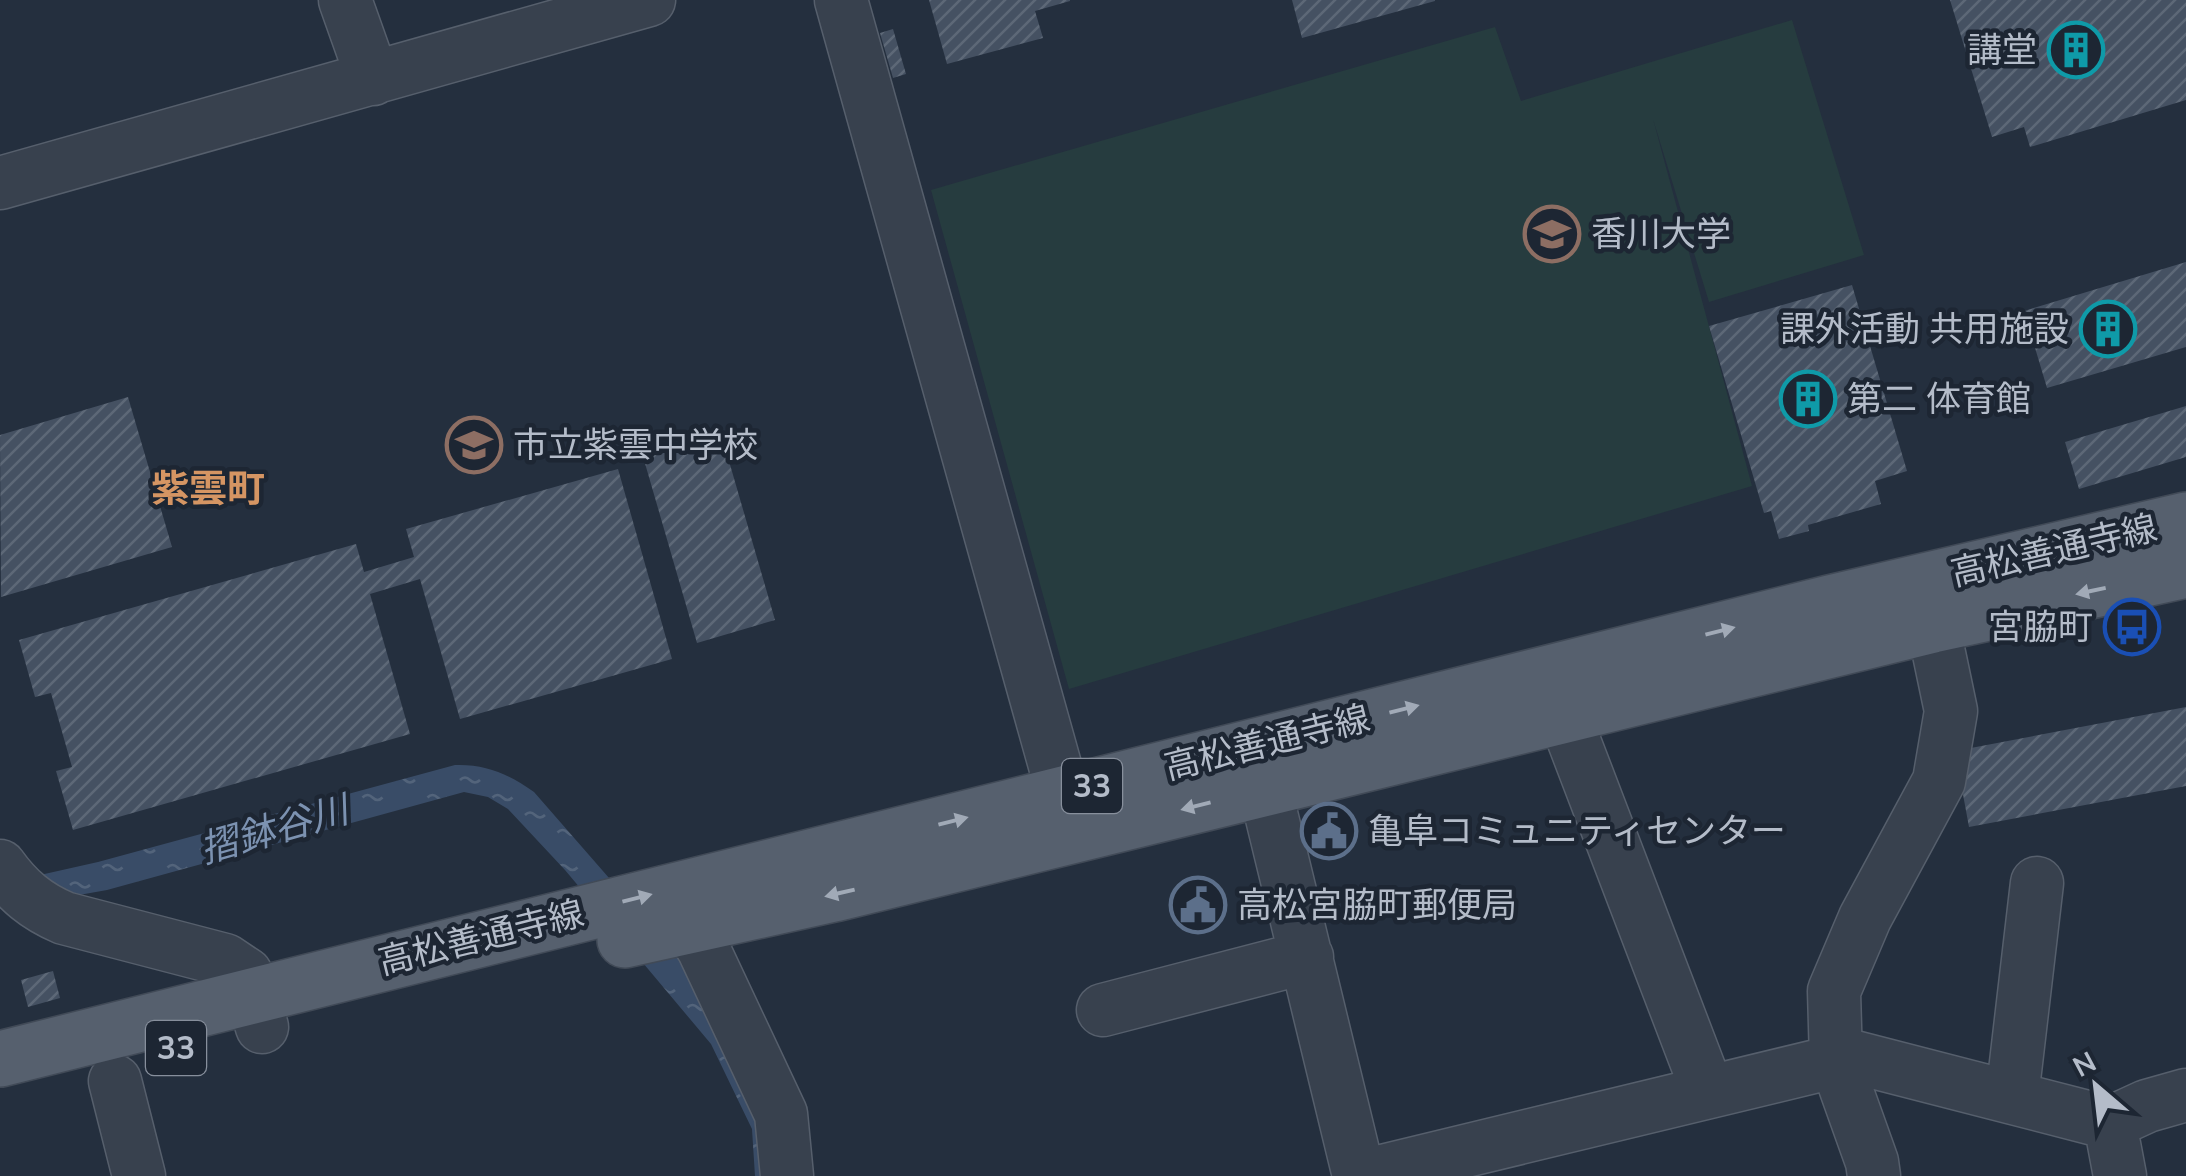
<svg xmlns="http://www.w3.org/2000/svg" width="2186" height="1176" viewBox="0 0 2186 1176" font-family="'Nunito Sans','Noto Sans JP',sans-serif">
<defs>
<pattern id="water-ripples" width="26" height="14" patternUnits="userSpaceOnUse" patternTransform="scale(2.5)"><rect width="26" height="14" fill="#394c67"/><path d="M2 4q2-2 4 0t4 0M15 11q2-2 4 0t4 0" fill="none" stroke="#53647b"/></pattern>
<pattern id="building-hatch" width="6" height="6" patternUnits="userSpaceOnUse" patternTransform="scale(2.5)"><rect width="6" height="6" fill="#455162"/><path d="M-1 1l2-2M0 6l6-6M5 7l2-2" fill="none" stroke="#5d6877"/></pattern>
</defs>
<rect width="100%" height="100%" fill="#242f3e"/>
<path fill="#263c3f" d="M 1792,20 L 1864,255 L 1709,302 L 1653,119 L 1752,486 L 1069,689 L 931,190 L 1495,27 L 1521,101 Z"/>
<path fill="url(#water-ripples)" d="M 455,765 C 486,764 508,774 534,792 L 698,980 L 768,1121 L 773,1176 L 755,1176 L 752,1129 L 711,1044 L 565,870 L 508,809 L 488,797 L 464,792 L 107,890 L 0,909 L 0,884 L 98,862 Z"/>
<path fill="url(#building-hatch)" d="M 929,0 L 1070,0 L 1070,1 L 1035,11 L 1043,38 L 947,64 Z
M 1292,0 L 1435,0 L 1435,1 L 1302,38 Z
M 1950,0 L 2186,0 L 2186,100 L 2030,147 L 2024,127 L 1992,137 Z
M 893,29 L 906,74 L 893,78 L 880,33 Z
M 2186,262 L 2186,347 L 2047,388 L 2024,311 Z
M 1852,285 L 1907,471 L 1875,481 L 1881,504 L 1808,525 L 1809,531 L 1779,539 L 1771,511 L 1764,513 L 1709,326 Z
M 128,397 L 172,547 L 1,597 L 0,435 Z
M 2186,406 L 2186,457 L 2079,489 L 2065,442 Z
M 720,430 L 775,620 L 697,643 L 642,453 Z
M 618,469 L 672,659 L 460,719 L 420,579 L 370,594 L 410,734 L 73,830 L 56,771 L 72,767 L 51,693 L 35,697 L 19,640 L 356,544 L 364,572 L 414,557 L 406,529 Z
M 2186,707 L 2186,786 L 1969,827 L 1955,751 Z
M 53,971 L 60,998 L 28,1007 L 21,980 Z"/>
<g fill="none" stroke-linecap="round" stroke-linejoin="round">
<g stroke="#565f6c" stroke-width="55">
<path id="minor" d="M 345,0 L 373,79
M 841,0 L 1063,794
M 0,183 L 649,0
M 1564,715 L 1708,1092
M 1265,789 L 1359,1176
M 0,866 C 18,891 36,906 64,918 L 225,960 L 246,974 L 262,1027
M 688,925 L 703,948 L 781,1114 L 787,1176
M 1103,1010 L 1307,957
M 115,1081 L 139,1176
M 2012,1097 L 2037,883
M 2110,1123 L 2120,1176
M 1362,1176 L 1854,1057 L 2110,1123 L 2147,1106 L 2186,1095
M 1874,1176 L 1872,1162 L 1836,1061 L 1834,991 L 1865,918 L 1939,781 L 1951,711 L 1933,625"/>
</g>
<g stroke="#414a57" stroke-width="58">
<path id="major" d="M 625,940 L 834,894 L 1933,625 L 2186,570
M 0,1059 L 1830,603 L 2186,520"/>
</g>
<use href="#minor" stroke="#38414e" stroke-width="52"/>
<use href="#major" stroke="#56606e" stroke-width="55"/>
</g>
<defs><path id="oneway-solid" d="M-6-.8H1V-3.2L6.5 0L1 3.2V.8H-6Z" transform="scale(2.5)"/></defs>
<g fill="#a1aab7">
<use href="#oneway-solid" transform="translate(2091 591) rotate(168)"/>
<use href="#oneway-solid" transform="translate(1720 631) rotate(-14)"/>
<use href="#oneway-solid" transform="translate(1404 709) rotate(-14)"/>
<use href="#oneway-solid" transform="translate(1196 806) rotate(166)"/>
<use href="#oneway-solid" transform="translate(953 821) rotate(-14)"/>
<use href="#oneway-solid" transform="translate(840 893) rotate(167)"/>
<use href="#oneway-solid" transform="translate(637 898) rotate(-14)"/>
</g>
<defs>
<g id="building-ring" transform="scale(2.875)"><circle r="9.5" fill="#1d2633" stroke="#0f9aa8" stroke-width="1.5"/><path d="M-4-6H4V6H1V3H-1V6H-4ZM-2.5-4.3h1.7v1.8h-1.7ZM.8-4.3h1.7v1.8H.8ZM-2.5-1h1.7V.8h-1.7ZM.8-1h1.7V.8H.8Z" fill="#0f9aa8"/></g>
<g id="university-ring" transform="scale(2.875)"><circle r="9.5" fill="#1d2633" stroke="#8d6e63" stroke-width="1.5"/><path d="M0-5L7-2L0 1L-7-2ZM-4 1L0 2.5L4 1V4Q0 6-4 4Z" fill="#8d6e63"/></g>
<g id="school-ring" transform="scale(2.875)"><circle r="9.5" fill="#1d2633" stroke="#8d6e63" stroke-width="1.5"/><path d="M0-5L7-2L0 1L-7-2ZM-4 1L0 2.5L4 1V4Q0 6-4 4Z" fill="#8d6e63"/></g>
<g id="bus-ring" transform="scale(2.875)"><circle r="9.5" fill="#1d2633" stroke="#1a4fb4" stroke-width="1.5"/><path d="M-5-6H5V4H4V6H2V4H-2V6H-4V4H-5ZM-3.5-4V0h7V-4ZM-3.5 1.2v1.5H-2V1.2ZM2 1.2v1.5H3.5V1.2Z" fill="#1a4fb4"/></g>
<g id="civic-ring" transform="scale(2.875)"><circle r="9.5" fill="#1d2633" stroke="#5c6f8a" stroke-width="1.5"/><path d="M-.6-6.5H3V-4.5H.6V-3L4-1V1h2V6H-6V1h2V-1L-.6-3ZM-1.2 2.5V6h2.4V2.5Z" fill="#5c6f8a"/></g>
</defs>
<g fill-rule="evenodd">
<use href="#building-ring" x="2076" y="50"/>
<use href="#university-ring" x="1552" y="234"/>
<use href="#building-ring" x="2108" y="329"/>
<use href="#building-ring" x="1808" y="399"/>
<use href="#school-ring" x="474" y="445"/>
<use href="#bus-ring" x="2132" y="627"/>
<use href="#civic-ring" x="1329" y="831"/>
<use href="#civic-ring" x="1198" y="905"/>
</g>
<g text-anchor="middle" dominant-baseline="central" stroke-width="9" stroke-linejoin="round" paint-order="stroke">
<g fill="#1d2633" stroke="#878f9c" stroke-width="2.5">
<rect x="1062" y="759" width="60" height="54" rx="8"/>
<rect x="146" y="1021" width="60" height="54" rx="8"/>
</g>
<g font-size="32" font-weight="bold" fill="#b4bcc9">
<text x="1092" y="786">33</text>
<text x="176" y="1048">33</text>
</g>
<g font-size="35" fill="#b4bcc9" stroke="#1d2633" text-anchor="start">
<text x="2037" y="50" text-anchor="end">講堂</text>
<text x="1591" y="234">香川大学</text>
<text x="2069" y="329" text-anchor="end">課外活動 共用施設</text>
<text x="1847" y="399">第二 体育館</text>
<text x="513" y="445">市立紫雲中学校</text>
<text x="2093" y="627" text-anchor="end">宮脇町</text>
<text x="1368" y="831">亀阜コミュニティセンター</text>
<text x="1237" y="905">高松宮脇町郵便局</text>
</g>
<g font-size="35" fill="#b4bcc9" stroke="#1d2633">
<text transform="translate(2054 551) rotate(-13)">高松善通寺線</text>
<text transform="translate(1267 743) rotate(-14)">高松善通寺線</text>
<text transform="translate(481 938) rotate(-14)">高松善通寺線</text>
</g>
<g font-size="38" font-weight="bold" fill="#d59563" stroke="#1d2633">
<text x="208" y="489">紫雲町</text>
</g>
<g font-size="38" font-style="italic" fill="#7c92b1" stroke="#1d2633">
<text transform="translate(274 830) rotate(-16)">摺鉢谷川</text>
</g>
</g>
<g transform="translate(2096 1086) rotate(332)" stroke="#1d2633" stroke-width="8" paint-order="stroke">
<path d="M0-8L18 38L0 25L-18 38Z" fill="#b4bcc9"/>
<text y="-15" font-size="28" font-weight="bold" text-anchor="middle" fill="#b4bcc9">N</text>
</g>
</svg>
